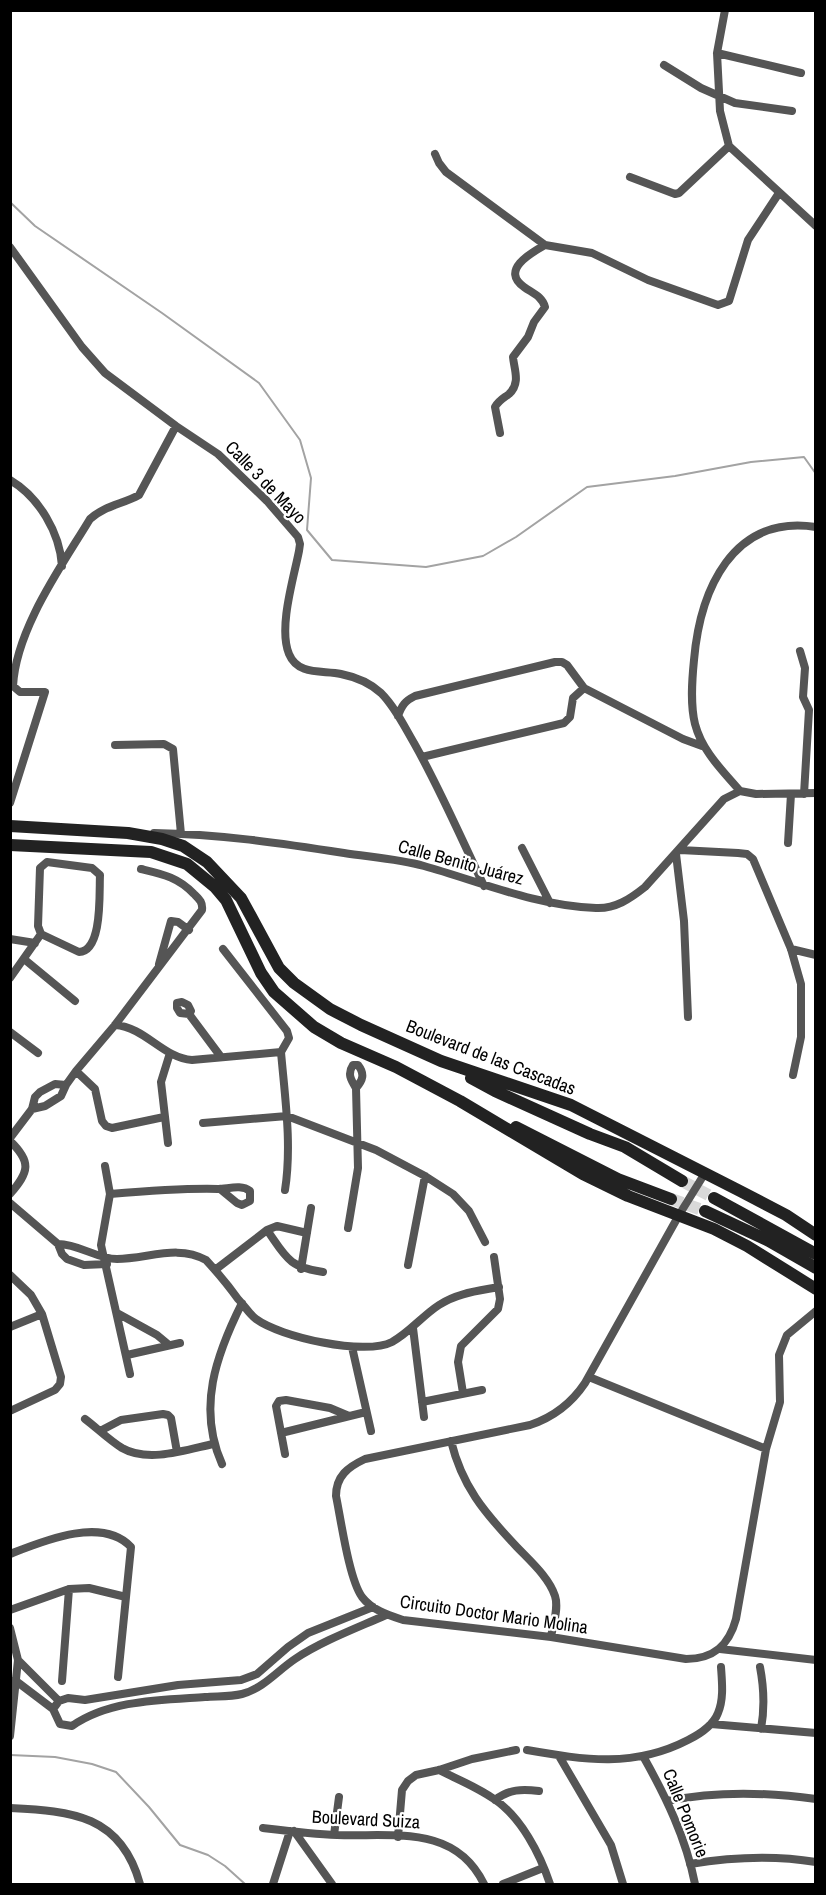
<svg xmlns="http://www.w3.org/2000/svg" width="826" height="1895" viewBox="0 0 826 1895" font-family="'Archivo Narrow',sans-serif">
<rect width="100%" height="100%" fill="#fff"/>
<g fill="none" stroke-linecap="round" stroke-linejoin="round">
<path stroke="#a3a3a3" stroke-width="2" d="M 10,202 L 35,226 L 162,313 L 259,383 L 300,440 L 311,478 L 307,530 L 332,560 L 426,567 L 483,556 L 516,537 L 587,487 L 675,476 L 751,462 L 804,457 L 816,474
M 10,1755 L 55,1757 L 92,1764 L 116,1772 L 149,1807 L 180,1845 L 208,1855 L 225,1866 L 245,1884"/>
<path stroke="#d9d9d9" stroke-width="12" stroke-dasharray="12 6" stroke-linecap="butt" d="M 682,1181 L 714,1198
M 671,1199 L 705,1211"/>
<path stroke="#555" stroke-width="8" d="M 725,10 L 717,53 L 720,111 L 729,146 L 816,226
M 717,53 L 801,73
M 664,65 L 701,88 L 735,103 L 792,111
M 435,154 L 439,163 L 446,172 L 545,245 L 592,253 L 648,280 L 718,305 L 729,301 L 748,240 L 779,193
M 630,177 L 675,194 L 679,193 L 729,146
M 10,247 L 82,347 L 105,373 L 176,426 L 218,454 L 267,501 L 298,537 L 300,544 L 299,551 C 294,577 278,628 289,654 C 298,676 323,670 341,674 C 356,677 370,683 381,693 C 395,707 404,726 414,743 C 440,789 461,838 484,886
M 500,433 L 495,407 C 499,400 504,398 509,394 C 521,383 514,369 513,357 L 528,337 L 534,322 L 545,307 C 542,296 532,293 524,287 C 500,270 531,253 545,245
M 10,480 C 39,497 60,533 62,566
M 800,651 L 805,668 L 803,697 L 809,710 L 804,794
M 398,716 C 402,705 405,701 415,696 L 555,662 L 562,662 L 567,665 L 584,688 L 683,739 L 702,746
M 115,745 L 164,744 L 173,749 L 181,834
M 422,757 L 564,723 L 570,717 L 573,698 L 584,688
M 740,791 C 722,770 702,751 695,724 C 690,704 692,680 694,660 C 700,591 732,514 816,527
M 10,803 L 45,692 L 20,692 L 13,686 C 16,629 61,567 90,519 C 104,506 123,504 139,495 L 176,426
M 154,833 C 218,834 281,843 344,853 C 370,857 399,859 424,866 C 481,882 536,906 596,908 C 615,909 630,899 645,887 L 724,799 L 740,791 L 756,794 L 816,793
M 788,843 L 791,794
M 522,848 L 550,903
M 680,850 L 738,853 L 747,854 L 753,859 L 791,949 L 801,984 L 801,1037 L 793,1075
M 676,854 L 684,921 L 688,1017
M 47,862 L 92,868 L 100,875 C 99,892 103,951 79,952 L 41,934 L 38,926 L 40,868 Z
M 10,939 L 35,943
M 223,949 L 287,1031 L 289,1038 L 281,1052
M 791,949 L 816,955
M 24,959 L 75,1001
M 159,964 L 171,921 L 178,922 L 189,930
M 10,978 L 41,934
M 189,1014 L 180,1013 L 177,1008 L 177,1003 L 182,1002 L 188,1005 L 191,1011 L 189,1014 L 221,1057
M 115,1025 C 145,1027 163,1058 192,1060 L 281,1052
M 10,1032 L 38,1053
M 281,1052 C 285,1098 292,1145 285,1190
M 76,1071 L 95,1089 L 102,1121 L 106,1126 L 112,1128 L 164,1117
M 32,1109 L 45,1106 L 61,1096 L 66,1085 L 76,1071 L 115,1025 L 202,910 C 203,902 199,899 194,894 C 178,877 162,874 141,869
M 203,1123 L 287,1116 L 376,1150 L 425,1176 L 453,1194 L 469,1211 L 485,1242
M 10,1138 L 32,1109 L 35,1097 L 40,1092 L 55,1084 L 66,1085
M 10,1141 C 32,1162 29,1172 10,1194
M 168,1143 L 161,1082 L 170,1053
M 105,1166 L 110,1194 L 101,1245 L 130,1374
M 705,1173 L 679,1215 L 585,1383 C 571,1404 554,1417 530,1425 L 365,1459 C 348,1467 336,1476 336,1496 C 341,1520 349,1579 362,1597 C 372,1610 388,1615 403,1620 L 551,1637 L 686,1659 C 714,1659 729,1645 736,1619 L 766,1449 L 780,1402 L 779,1355 L 787,1335 L 816,1311
M 110,1194 C 146,1191 182,1188 218,1189 C 228,1189 241,1184 250,1191 L 250,1201 L 242,1205 L 237,1203 L 220,1189
M 10,1203 L 58,1244 L 62,1254 L 67,1259 L 84,1265 L 107,1264
M 348,1228 L 358,1168 L 356,1088 C 351,1080 347,1074 353,1065 L 358,1065 C 365,1074 363,1080 356,1088
M 267,1230 C 286,1257 288,1267 323,1272
M 58,1244 C 79,1244 97,1259 117,1259 C 147,1259 178,1244 206,1260 C 217,1272 228,1285 238,1299 C 244,1305 249,1314 256,1319 C 280,1337 365,1356 392,1342 C 410,1332 422,1316 439,1305 C 457,1293 478,1291 499,1287
M 408,1265 L 425,1176
M 301,1269 L 311,1208
M 215,1270 L 267,1230 L 277,1226 L 307,1233
M 10,1275 L 31,1295 L 42,1314 L 61,1377 L 60,1384 L 55,1390 L 10,1411
M 117,1313 L 157,1335 L 169,1345
M 10,1327 L 42,1314
M 413,1328 L 424,1417
M 352,1347 L 371,1431
M 127,1355 L 180,1343
M 589,1377 L 766,1449
M 463,1393 L 458,1362 L 461,1346 L 498,1309 L 500,1299 L 494,1257
M 422,1402 L 482,1390
M 85,1419 C 97,1428 109,1440 122,1448 C 148,1463 186,1450 213,1444
M 100,1431 L 121,1420 L 163,1414 L 168,1415 L 171,1418 L 177,1452
M 281,1433 L 366,1412
M 451,1441 C 462,1486 484,1512 515,1545 C 529,1560 549,1577 555,1596 C 559,1608 553,1625 551,1637
M 285,1454 L 276,1406 L 279,1401 L 286,1400 L 330,1408 L 349,1416
M 222,1464 C 197,1408 216,1355 242,1303
M 10,1554 C 43,1541 102,1516 131,1547 L 118,1677
M 373,1607 L 308,1633 L 288,1647 L 257,1674 L 241,1680 L 178,1685 L 85,1700 L 68,1698 L 59,1701 L 53,1709 L 60,1724 L 72,1726 C 109,1700 160,1700 205,1697 C 217,1696 230,1697 242,1694 C 264,1688 277,1671 295,1659 C 322,1641 357,1628 386,1615
M 10,1610 L 69,1589 L 89,1588 L 126,1597
M 10,1628 L 18,1660 L 10,1736
M 720,1649 L 816,1660
M 18,1660 L 59,1701
M 760,1667 C 764,1688 765,1707 761,1729
M 12,1681 L 16,1681 L 53,1709
M 62,1681 L 69,1589
M 711,1724 L 816,1733
M 527,1750 C 585,1760 634,1768 688,1740 C 700,1734 713,1726 718,1713 C 724,1699 722,1682 721,1667
M 559,1756 L 611,1845 L 623,1884
M 643,1756 C 666,1797 686,1838 695,1884
M 439,1770 C 457,1779 477,1787 494,1799 C 521,1817 540,1854 550,1884
M 495,1800 C 509,1789 522,1789 539,1791
M 667,1801 C 716,1791 766,1792 816,1799
M 10,1808 C 72,1811 121,1815 140,1884
M 263,1828 C 288,1831 312,1834 337,1835 C 393,1837 455,1824 484,1884
M 294,1831 L 332,1884
M 334,1835 L 339,1797
M 398,1837 L 402,1790 L 408,1781 L 416,1775 L 439,1770 L 472,1759 L 516,1750
M 690,1864 C 732,1857 774,1855 816,1862
M 273,1884 L 290,1831
M 503,1884 L 543,1868"/>
<path stroke="#222" stroke-width="12" d="M 10,826 L 128,833 L 162,839 L 183,846 L 207,862 L 241,898 L 279,968 L 294,983 L 330,1009 L 361,1025 L 441,1061 L 571,1105 L 740,1191 L 786,1215 L 816,1235
M 10,845 L 151,852 L 187,864 L 215,887 L 226,900 L 261,973 L 274,992 L 314,1027 L 341,1043 L 396,1067 L 460,1101 L 583,1174 L 628,1196 L 714,1229 L 747,1246 L 816,1289
M 471,1078 L 495,1091 L 590,1134 L 625,1147 L 682,1181
M 516,1127 L 618,1179 L 671,1199
M 714,1198 L 816,1254
M 705,1211 L 769,1241 L 816,1268"/>
</g>
<g text-anchor="middle" dominant-baseline="central" stroke-width="4.5" stroke-linejoin="round" paint-order="stroke">
<g font-size="18" fill="#000" stroke="#fff">
<text transform="translate(266 482) rotate(46)">Calle 3 de Mayo</text>
<text transform="translate(461 862) rotate(15)">Calle Benito Juárez</text>
<text transform="translate(491 1057) rotate(21)">Boulevard de las Cascadas</text>
<text transform="translate(494 1614) rotate(8)">Circuito Doctor Mario Molina</text>
<text transform="translate(686 1813) rotate(68)">Calle Pomorie</text>
<text transform="translate(366 1819) rotate(3)">Boulevard Suiza</text>
</g>
</g>
<rect width="826" height="1895" fill="none" stroke="#000000" stroke-width="24"/>
</svg>
